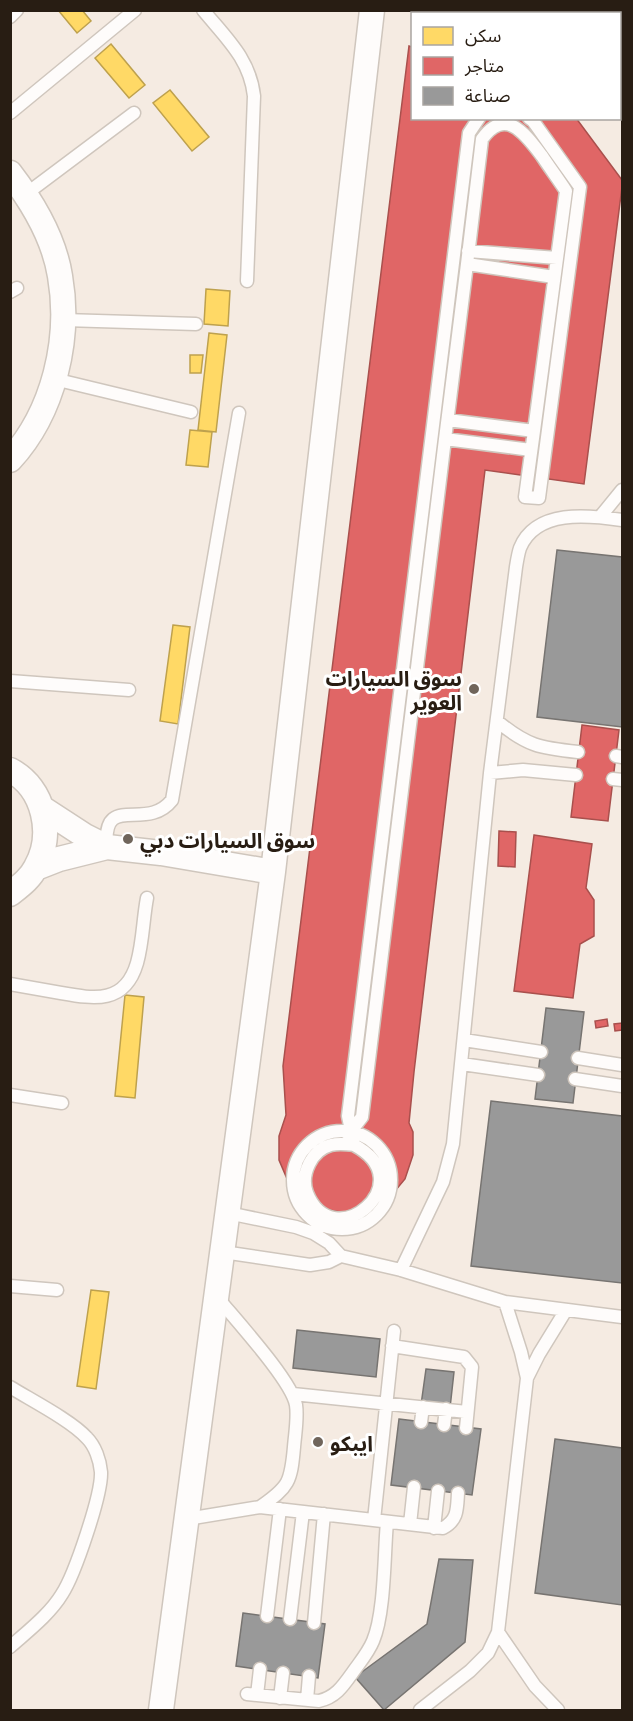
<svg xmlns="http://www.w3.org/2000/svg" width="633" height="1721" viewBox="0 0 633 1721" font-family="Barlow,'Noto Sans Arabic',sans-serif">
<rect width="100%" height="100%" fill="#f5ebe2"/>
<path fill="#ffd966" stroke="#bea14d" stroke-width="1.5" d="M 58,10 L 82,10 L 91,21 L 77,33 Z
M 111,44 L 145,85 L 129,98 L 95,58 Z
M 170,90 L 209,137 L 192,151 L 153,103 Z
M 206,289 L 230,291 L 228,326 L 204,324 Z
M 209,333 L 227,335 L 216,432 L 198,430 Z
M 190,355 L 203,355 L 201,373 L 190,373 Z
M 190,430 L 212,432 L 208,467 L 186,465 Z
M 173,625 L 190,627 L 178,724 L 160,721 Z
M 125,995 L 144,997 L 135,1098 L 115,1096 Z
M 91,1290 L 109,1292 L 96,1389 L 77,1386 Z"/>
<path fill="#e06666" stroke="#a9504d" stroke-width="1.5" d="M 440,10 L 553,10 L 548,14 L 440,14 Z
M 409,46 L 412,47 L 412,118 L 576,118 L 622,180 L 622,187 L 584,484 L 485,470 L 414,1072 L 409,1123 L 413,1132 L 413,1155 L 405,1179 L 390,1197 L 369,1209 L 346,1213 L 323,1209 L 304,1199 L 288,1181 L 279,1160 L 279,1136 L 286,1115 L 283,1066 Z
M 582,725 L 619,730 L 608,821 L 571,817 Z
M 499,831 L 516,832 L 515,867 L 498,866 Z
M 534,835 L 592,844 L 586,888 L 594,900 L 594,936 L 580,944 L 573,998 L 514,991 Z
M 607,1019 L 608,1026 L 596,1028 L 595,1021 Z
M 622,1023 L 622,1030 L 615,1031 L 614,1024 Z"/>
<path fill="#999" stroke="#777471" stroke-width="1.5" d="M 557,550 L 622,557 L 622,727 L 537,717 Z
M 546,1008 L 584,1012 L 573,1103 L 535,1099 Z
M 491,1101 L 622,1116 L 622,1283 L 471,1266 Z
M 297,1330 L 380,1339 L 376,1377 L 293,1368 Z
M 426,1369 L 454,1372 L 450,1408 L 421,1405 Z
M 399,1419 L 481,1429 L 472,1495 L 391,1485 Z
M 555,1439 L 622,1448 L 622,1605 L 535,1593 Z
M 439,1559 L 473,1560 L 465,1642 L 384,1710 L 355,1677 L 427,1624 Z
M 243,1613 L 325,1624 L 318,1678 L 236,1666 Z"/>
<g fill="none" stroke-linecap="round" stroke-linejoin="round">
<g stroke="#cfc6bd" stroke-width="15">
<path id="lane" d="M 203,10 C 226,38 250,59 254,96 L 247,281
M 10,17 L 17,10
M 620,70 L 622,66
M 620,94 L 622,100
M 10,113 L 135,10
M 529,118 L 533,121 L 580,187 L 539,498 L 525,497 L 534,431
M 26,194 L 134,113
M 468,251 L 557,258
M 10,292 L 17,288
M 64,320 L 196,324
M 54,379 L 191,412
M 448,420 L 534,431 L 566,191 C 558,179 550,168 542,156 C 526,135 506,106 482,139 L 467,264
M 445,439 L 467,264 L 554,277
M 600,517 L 622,490
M 10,681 L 129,690
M 497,721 C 527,746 540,748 578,752
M 616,756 L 622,757
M 490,773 L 523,770 L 576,775
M 613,779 L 622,780
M 107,847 C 102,791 146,833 172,800 L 239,413
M 10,984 C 27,987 44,990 61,993 C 95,999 125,1004 137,963 C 143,942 143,919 147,898
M 464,1040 L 541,1052
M 578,1058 L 622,1065
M 462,1064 L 538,1075
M 575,1079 L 622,1086
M 10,1095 L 62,1103
M293 1180a49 49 0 1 1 98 0a49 49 0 1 1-98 0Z
M 348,1135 L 362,1117 L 445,439 L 531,450
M 354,1145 C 346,1144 339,1143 331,1145 C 312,1150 300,1174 307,1193 C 333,1258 424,1182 354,1145 L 348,1116 L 469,133 L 479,118
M 228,1213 L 296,1227 L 313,1233 L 329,1243 L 341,1256 L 401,1270 L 505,1302 L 622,1317
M 223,1252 L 310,1265 L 329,1262 L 341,1256
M 401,1270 L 443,1182 L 453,1144 L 490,773 L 516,567 C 517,561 518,554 520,548 C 536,509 588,515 622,520
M 10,1286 L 57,1290
M 217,1297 C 235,1319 292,1381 296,1405 C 298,1418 295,1434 294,1447 C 291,1482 289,1487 260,1507
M 505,1302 L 521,1352 L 527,1378
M 392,1346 L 464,1357 L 472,1367 L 466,1428
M 10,1387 C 31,1400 72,1421 87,1438 C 95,1446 100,1460 101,1472 C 102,1494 75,1574 62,1594 C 50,1614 28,1631 10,1647
M 293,1394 L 467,1412
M 421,1422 L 423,1407
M 444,1425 L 446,1409
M 187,1519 L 260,1507 L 443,1528 C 458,1520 457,1509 458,1493
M 374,1520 L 394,1331
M 410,1524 L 414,1487
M 434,1528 L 438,1491
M 267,1616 L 280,1509
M 290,1619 L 303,1512
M 314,1623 L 324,1514
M 498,1632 L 535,1686 L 558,1710
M 247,1694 L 319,1701 C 336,1697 343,1686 353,1672 C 360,1662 368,1653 373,1641 C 385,1613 384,1554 387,1522
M 257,1695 L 260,1669
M 280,1698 L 283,1673
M 307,1700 L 309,1676
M 420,1710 L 470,1671 L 488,1653 L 498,1632 L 527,1378 L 539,1354 L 566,1310"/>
</g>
<g stroke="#cfc6bd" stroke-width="27">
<path id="street" d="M 10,173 C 33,203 54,238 60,276 C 71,339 54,412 10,460
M 10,770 C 45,788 54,835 36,867 C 30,879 20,886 10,894
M 42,808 L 85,836 L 107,847
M 36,868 L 59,859 L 107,847 L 161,853 L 273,872
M 161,1710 L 273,872 L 372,10"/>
</g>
<use href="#lane" stroke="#fefcfb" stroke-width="12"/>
<use href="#street" stroke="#fefcfb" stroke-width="24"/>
</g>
<g fill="#70655b" stroke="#fff" stroke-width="2">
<circle cx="474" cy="689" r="6"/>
<circle cx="128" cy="839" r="6"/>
<circle cx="318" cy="1442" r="6"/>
</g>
<g text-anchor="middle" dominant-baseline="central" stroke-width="6" stroke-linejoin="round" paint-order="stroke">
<g font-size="21" font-weight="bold" fill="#281d13" stroke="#fff" text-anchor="start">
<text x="462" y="677" text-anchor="end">سوق السيارات<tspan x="462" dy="24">العوير</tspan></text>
<text x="140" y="839">سوق السيارات دبي</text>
<text x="330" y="1442">ايبكو</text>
</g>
</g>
<rect width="633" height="1721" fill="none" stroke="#281d13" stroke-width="24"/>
<rect x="411" y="12" width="210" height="108" fill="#ffffff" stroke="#a9a5a1" stroke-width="1.5"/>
<rect x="423" y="27" width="30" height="18" fill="#ffd966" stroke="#a9a5a1" stroke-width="1.5"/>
<text x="465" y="42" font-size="18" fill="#281d13">سكن</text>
<rect x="423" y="57" width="30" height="18" fill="#e06666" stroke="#a9a5a1" stroke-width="1.5"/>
<text x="465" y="72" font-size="18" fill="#281d13">متاجر</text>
<rect x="423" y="87" width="30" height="18" fill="#999999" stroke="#a9a5a1" stroke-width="1.5"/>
<text x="465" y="102" font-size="18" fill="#281d13">صناعة</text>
</svg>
